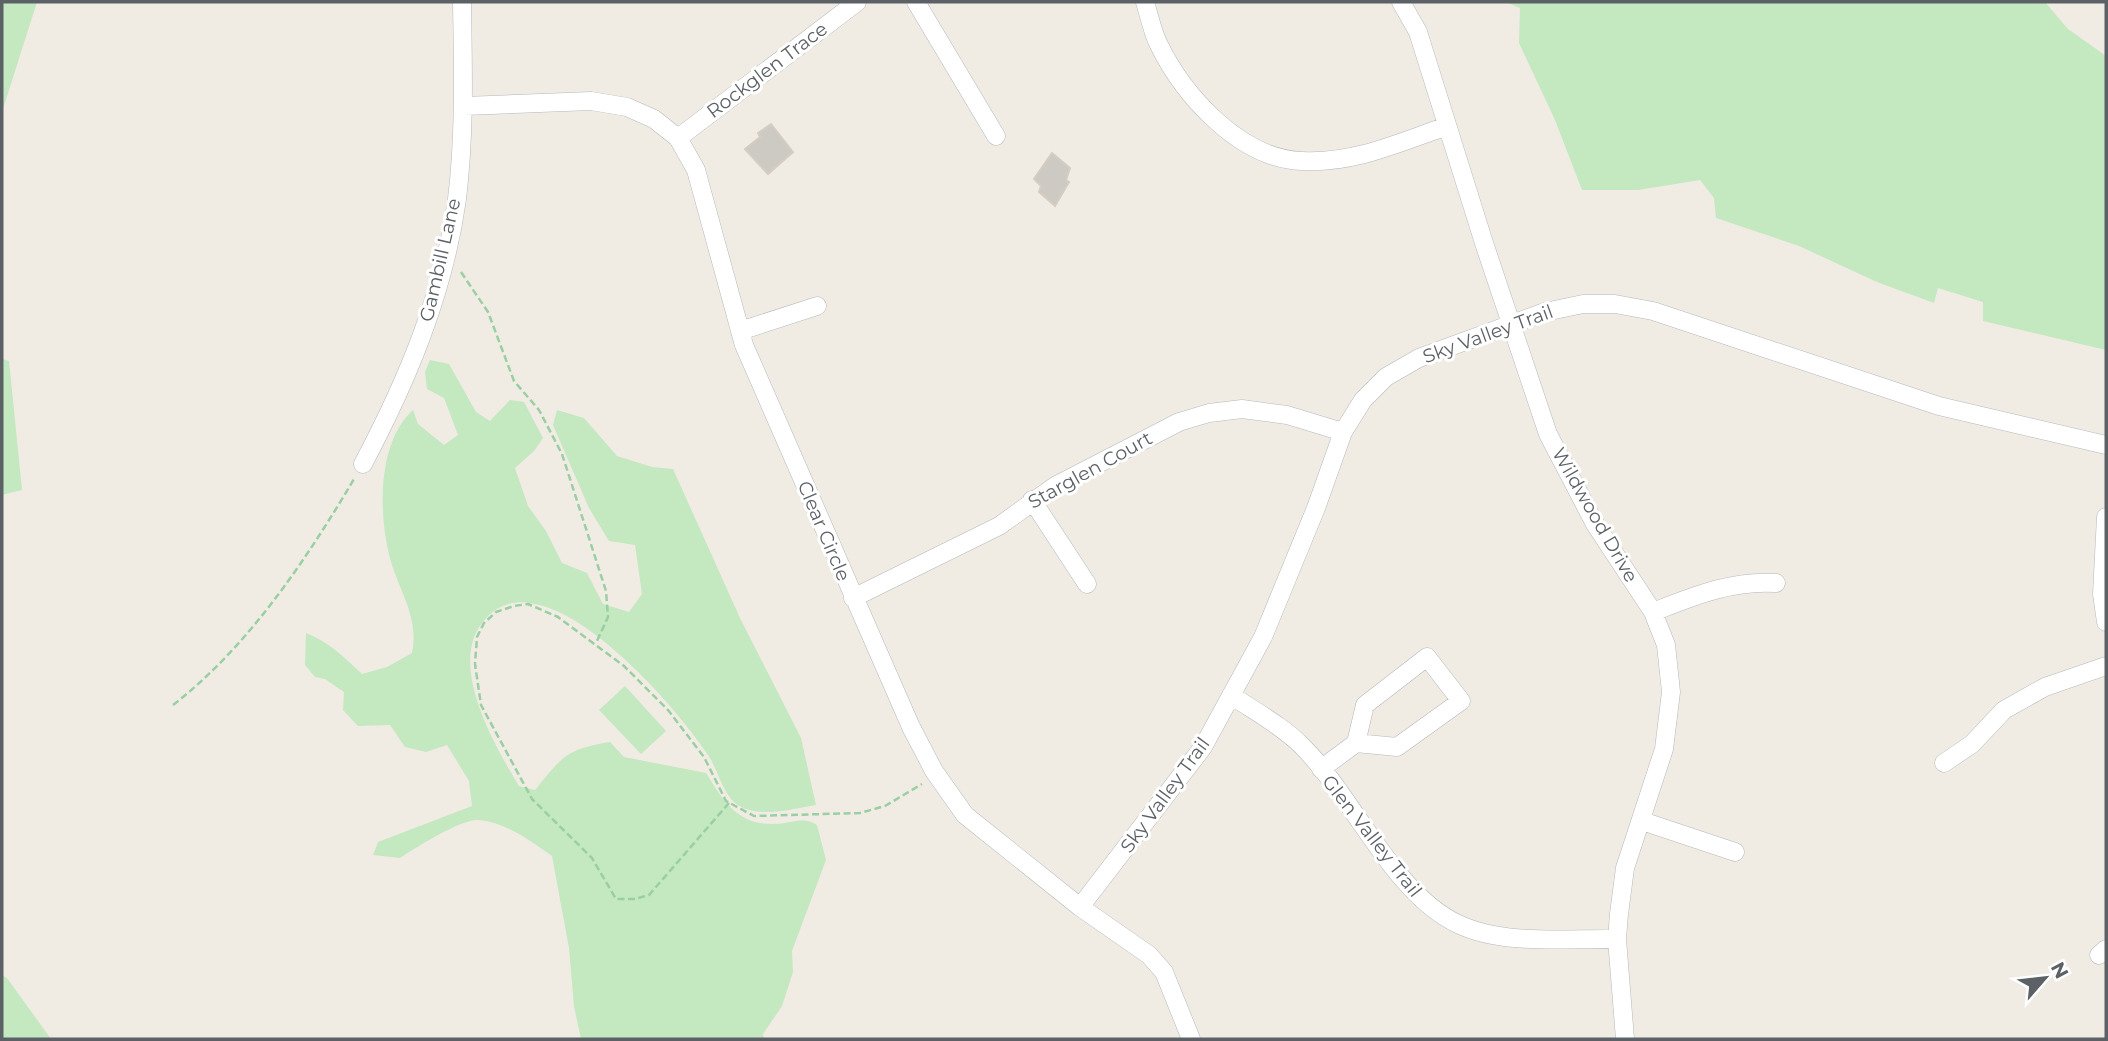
<svg xmlns="http://www.w3.org/2000/svg" width="2108" height="1041" viewBox="0 0 2108 1041" font-family="Montserrat,sans-serif">
<rect width="100%" height="100%" fill="#f0ece4"/>
<path fill="#c4e8bf" d="M 2,2 L 37,2 L 2,112 Z
M 1506,2 L 2045,2 L 2068,29 L 2106,56 L 2106,350 L 1983,321 L 1983,302 L 1938,288 L 1934,303 L 1877,282 L 1799,246 L 1716,218 L 1714,198 L 1700,180 L 1638,190 L 1582,190 L 1555,120 L 1519,43 L 1520,8 Z
M 2,359 L 9,361 L 22,490 L 2,495 Z
M 430,360 L 449,364 L 476,412 L 490,421 L 510,400 L 524,402 L 543,438 L 534,451 L 515,468 L 528,506 L 546,531 L 562,563 L 587,573 L 603,604 L 629,612 L 642,594 L 635,545 L 609,541 L 589,508 L 553,425 L 557,410 L 584,418 L 617,456 L 652,467 L 673,469 L 740,618 L 801,738 L 816,805 C 792,809 755,820 734,802 C 722,791 717,768 708,755 C 676,707 594,615 535,604 C 518,600 500,603 487,617 C 444,660 494,744 519,786 L 535,790 C 562,757 566,749 610,742 L 624,757 L 706,773 C 727,807 742,829 785,823 C 798,821 806,818 817,825 L 826,860 L 792,951 L 793,972 L 782,1006 L 763,1034 L 764,1039 L 581,1039 L 574,1006 L 569,948 L 552,856 C 530,841 506,822 478,820 C 461,819 415,848 400,858 L 373,855 L 378,842 L 472,806 L 469,781 L 447,745 L 426,752 L 405,747 L 390,725 L 358,726 L 343,710 L 344,692 L 325,679 L 315,677 L 305,665 L 306,633 C 329,642 344,657 362,674 L 387,667 L 412,653 C 419,621 402,595 392,565 C 378,520 376,443 413,410 L 418,424 L 444,445 L 458,435 L 444,398 L 427,389 L 425,372 Z
M 625,686 L 666,731 L 641,754 L 599,710 Z
M 2,975 L 7,978 L 51,1039 L 2,1039 Z"/>
<path fill="#cdc9c3" stroke="#d5cdc2" stroke-width="2" d="M 771,124 L 793,152 L 768,174 L 745,149 L 760,137 L 758,133 Z
M 1052,153 L 1070,168 L 1066,180 L 1069,182 L 1055,206 L 1039,192 L 1041,186 L 1034,179 Z"/>
<g fill="none" stroke-linecap="round" stroke-linejoin="round">
<g stroke="#b5b8bc" stroke-width="19">
<path id="minor" d="M 916,2 L 996,136
M 1145,2 C 1149,15 1152,30 1158,43 C 1183,95 1240,159 1302,161 C 1353,164 1401,142 1447,126
M 1401,2 L 1418,32 L 1484,243 L 1548,434 L 1595,524 L 1653,612 L 1666,645 L 1671,692 L 1664,749 L 1625,868 L 1619,914 L 1617,939 L 1625,1039
M 464,106 L 591,101 L 627,107 L 654,119 L 678,138 L 696,170 L 744,345 L 911,727 L 934,771 L 965,815 L 1080,907 L 1149,955 L 1164,972 L 1191,1039
M 678,138 L 857,2
M 740,331 L 817,306
M 363,464 C 407,381 444,293 457,199 C 465,133 463,68 462,2
M 1032,500 L 1087,584
M 2106,517 L 2102,594 L 2106,622
M 853,598 L 999,526 L 1055,486 L 1179,422 L 1209,413 L 1242,409 L 1287,415 L 1343,432
M 1653,612 C 1694,596 1732,580 1776,583
M 1231,695 C 1254,711 1281,725 1301,745 C 1353,796 1393,894 1458,924 C 1504,946 1568,938 1617,939
M 1944,763 L 1972,744 L 2004,710 L 2045,687 L 2106,666
M 1321,769 L 1356,743 L 1365,705 L 1427,657 L 1461,701 L 1397,747 L 1356,743
M 1642,821 L 1735,852
M 1080,907 L 1203,747 L 1263,637 L 1316,508 L 1343,432 L 1363,400 L 1386,377 L 1419,358 L 1545,312 L 1583,304 L 1615,304 L 1653,311 L 1939,406 L 2106,445
M 2099,955 L 2106,949"/>
</g>
<path stroke="#9acfa3" stroke-width="2.5" stroke-dasharray="7 3.5" stroke-linecap="butt" d="M 461,272 L 488,312 L 514,381 L 539,410 L 562,454 L 606,591 L 608,617 L 596,643
M 173,705 C 248,647 306,560 354,479
M 729,803 L 649,895 L 635,899 L 616,899 L 592,858 L 532,799 L 481,705 L 475,664 L 477,637 L 484,623 L 496,612 L 514,606 L 528,604 L 558,617 L 624,666 L 668,710 L 704,757 L 726,801 L 754,816 L 860,813 L 885,806 L 922,784"/>
<use href="#minor" stroke="#fff" stroke-width="18"/>
</g>
<g text-anchor="middle" dominant-baseline="central" stroke-width="6" stroke-linejoin="round" paint-order="stroke">
<g font-size="19" fill="#5c6166" stroke="#fff">
<text transform="translate(767 70) rotate(-37)">Rockglen Trace</text>
<text transform="translate(440 260) rotate(-77)">Gambill Lane</text>
<text transform="translate(1488 334) rotate(-20)">Sky Valley Trail</text>
<text transform="translate(1090 470) rotate(-29)">Starglen Court</text>
<text transform="translate(1595 515) rotate(60)">Wildwood Drive</text>
<text transform="translate(824 531) rotate(67)">Clear Circle</text>
<text transform="translate(1165 795) rotate(-54)">Sky Valley Trail</text>
<text transform="translate(1372 836) rotate(52)">Glen Valley Trail</text>
</g>
</g>
<rect width="2108" height="1041" fill="none" stroke="#5c6166" stroke-width="7"/>
<g transform="translate(2045 978) rotate(62)" stroke="#ffffff" stroke-width="5" paint-order="stroke">
<path d="M0-5L12 26L0 18L-12 26Z" fill="#5c6166"/>
<text y="-10" font-size="19" font-weight="bold" text-anchor="middle" fill="#5c6166">N</text>
</g>
</svg>
